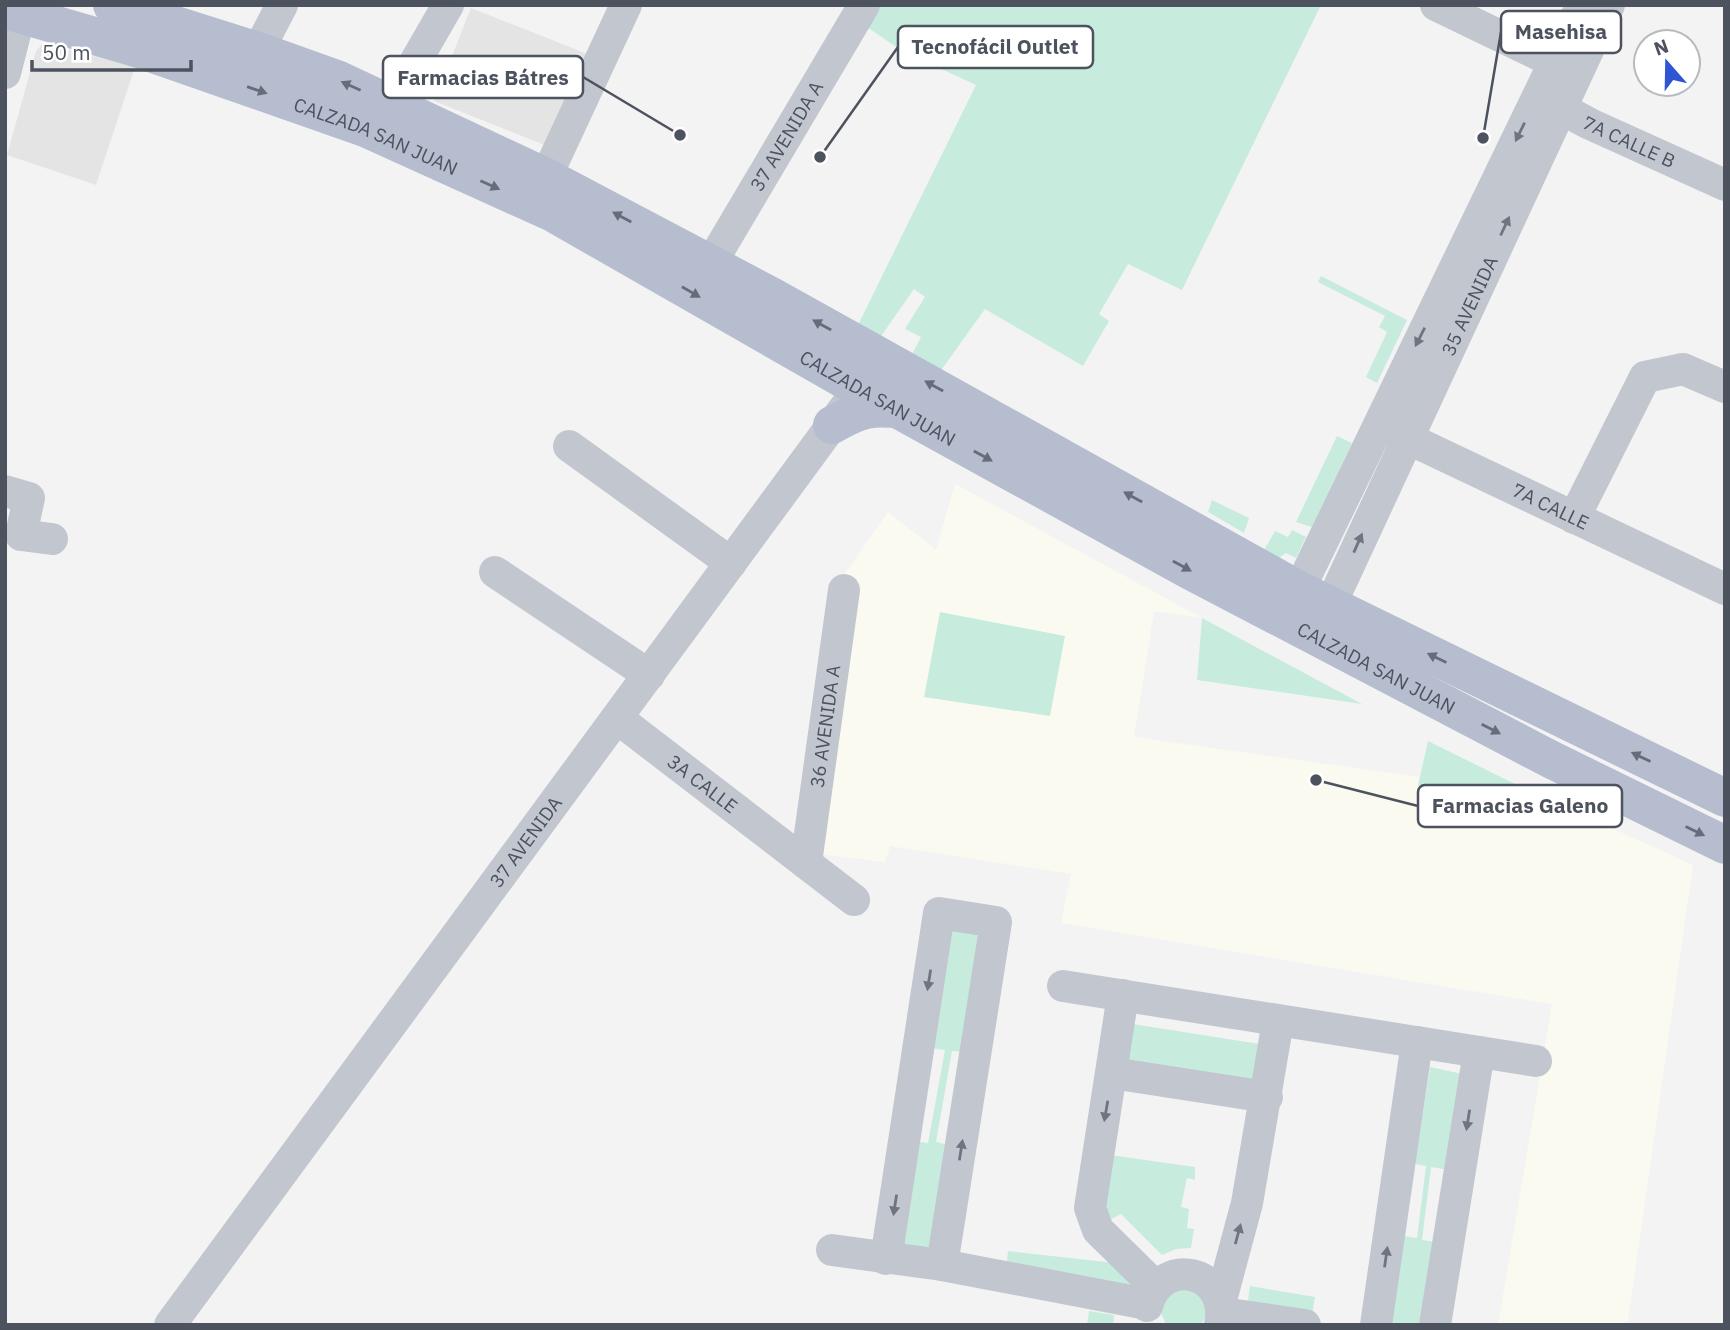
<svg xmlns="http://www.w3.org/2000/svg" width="1730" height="1330" viewBox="0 0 1730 1330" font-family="'IBM Plex Sans',sans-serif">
<rect width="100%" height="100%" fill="#f4f3f3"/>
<path fill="#fbfaf0" d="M 955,484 L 1202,618 L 1154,611 L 1134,737 L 1420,777 L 1418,785 L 1525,800 L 1521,787 L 1693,865 L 1628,1321 L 1624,1325 L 1498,1325 L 1552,1004 L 1061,923 L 1071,874 L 890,846 L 885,862 L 800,852 L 834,589 L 888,512 L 936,550 Z"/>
<path fill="#e5e4e4" d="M 471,8 L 590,55 L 552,148 L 434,101 Z
M 43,43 L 135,67 L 96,185 L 7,155 L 36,51 Z"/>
<path fill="#c7ecdd" d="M 876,5 L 1321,5 L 1182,290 L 1128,264 L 1099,314 L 1109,321 L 1083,366 L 985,309 L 937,376 L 909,360 L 921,337 L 905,329 L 925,297 L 914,289 L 877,342 L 856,329 L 976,85 L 902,51 L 864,25 Z
M 1321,276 L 1407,320 L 1377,383 L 1366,377 L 1387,332 L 1379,327 L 1385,316 L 1318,282 Z
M 1337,436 L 1352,443 L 1312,527 L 1296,522 Z
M 1212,500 L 1249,518 L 1244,533 L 1208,512 Z
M 1292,530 L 1306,537 L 1296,558 L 1286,553 L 1279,558 L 1263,552 L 1275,531 L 1288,537 Z
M 940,612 L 1065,636 L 1050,716 L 924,697 Z
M 1202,618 L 1362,704 L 1197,680 Z
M 1428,741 L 1521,787 L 1525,801 L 1418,786 Z
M 949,925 L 982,931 L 966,1052 L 952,1051 L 936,1142 L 949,1145 L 933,1257 L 898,1252 L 913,1141 L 928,1143 L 945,1050 L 930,1048 Z
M 1133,1024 L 1266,1045 L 1260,1088 L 1127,1068 Z
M 1430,1067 L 1463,1074 L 1449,1170 L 1431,1167 L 1422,1240 L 1436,1242 L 1423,1325 L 1388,1325 L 1403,1236 L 1417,1238 L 1426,1166 L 1415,1164 Z
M 1110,1155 L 1195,1167 L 1195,1180 L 1187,1178 L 1181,1207 L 1189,1209 L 1187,1228 L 1194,1229 L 1191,1248 L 1176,1249 L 1162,1255 L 1121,1214 L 1109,1220 L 1102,1214 Z
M 1008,1251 L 1115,1263 L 1139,1286 L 1133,1295 L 1006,1271 Z
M 1199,1286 L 1208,1315 L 1200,1325 L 1166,1324 L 1159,1309 L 1163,1293 Z
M 1250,1286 L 1315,1297 L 1311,1320 L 1247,1308 Z
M 1089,1311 L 1114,1315 L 1113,1325 L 1087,1325 Z"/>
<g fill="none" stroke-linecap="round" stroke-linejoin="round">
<g stroke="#c2c7cf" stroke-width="32">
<path d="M 1436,5 L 1554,62"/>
<path d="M 258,51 L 282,5"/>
<path d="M 5,73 L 20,14"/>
<path id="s1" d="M 1543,99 L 1590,124 L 1725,185"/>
<path d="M 391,104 L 448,5"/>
<path d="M 546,177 L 626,5"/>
<path id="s2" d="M 710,265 L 864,5"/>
<path id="s3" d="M 1388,429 L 1725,589"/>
<path d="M 569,446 L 731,563"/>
<path d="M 5,491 L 29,498 L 21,535 L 52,539"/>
<path d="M 1574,518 L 1645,377 L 1683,369 L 1725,387"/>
<path d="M 495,572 L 649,675"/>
<path d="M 1299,590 L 1582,5"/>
<path id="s4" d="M 1330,606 L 1609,5"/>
<path id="s5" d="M 617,718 L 854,900"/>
<path id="s6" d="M 806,863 L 844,590"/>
<path d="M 1063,986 L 1536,1061"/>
<path d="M 1123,995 L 1090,1208 L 1098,1230 L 1156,1287"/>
<path d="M 1112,1073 L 1267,1097"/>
<path d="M 832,1250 L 942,1265 L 1147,1304"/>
<path d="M 886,1259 L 939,913 L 996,922 L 942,1265"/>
<path d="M 1221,1300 L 1247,1203 L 1278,1021"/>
<path d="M 1147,1306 C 1161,1254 1231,1270 1220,1325"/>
<path d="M 1222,1313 L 1305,1325"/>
<path id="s7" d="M 170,1325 L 846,406"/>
<path d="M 1376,1325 L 1417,1042"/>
<path d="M 1435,1325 L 1479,1052"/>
</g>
<g stroke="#b5bdce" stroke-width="38">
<path d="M 112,5 L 258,51 L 339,80 L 546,177 L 775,298 L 1299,590 L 1725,798"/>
<path id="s8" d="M 5,10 L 139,49 L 365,128 L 553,213 L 859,388 L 1189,570 L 1550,759 L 1725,845"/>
<path d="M 832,425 C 861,409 870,406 903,410"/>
</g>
</g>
<defs><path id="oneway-solid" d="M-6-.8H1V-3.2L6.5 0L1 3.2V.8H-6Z" transform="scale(1.75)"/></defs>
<g fill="#666d7a">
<use href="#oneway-solid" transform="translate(351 86) rotate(-156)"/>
<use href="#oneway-solid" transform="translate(257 90) rotate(19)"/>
<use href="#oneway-solid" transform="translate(490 185) rotate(24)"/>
<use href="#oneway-solid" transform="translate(622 217) rotate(-152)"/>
<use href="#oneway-solid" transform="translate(691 292) rotate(30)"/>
<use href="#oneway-solid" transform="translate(822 325) rotate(-151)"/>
<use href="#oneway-solid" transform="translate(934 386) rotate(-151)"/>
<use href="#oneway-solid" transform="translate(983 456) rotate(29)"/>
<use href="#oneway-solid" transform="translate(1133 497) rotate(-151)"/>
<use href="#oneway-solid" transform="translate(1182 566) rotate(29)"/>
<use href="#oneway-solid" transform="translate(1437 658) rotate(-154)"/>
<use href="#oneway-solid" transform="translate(1491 729) rotate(27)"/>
<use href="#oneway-solid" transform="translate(1641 757) rotate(-154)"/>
<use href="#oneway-solid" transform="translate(1695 831) rotate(26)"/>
</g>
<g fill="#6f7580">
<use href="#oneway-solid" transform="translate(1520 132) rotate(116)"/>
<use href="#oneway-solid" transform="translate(1505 226) rotate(-65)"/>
<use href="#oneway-solid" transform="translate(1420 337) rotate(117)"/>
<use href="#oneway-solid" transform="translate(1358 543) rotate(-66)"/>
<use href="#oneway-solid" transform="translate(929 980) rotate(99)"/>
<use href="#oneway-solid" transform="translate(1106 1111) rotate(100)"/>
<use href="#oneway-solid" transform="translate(1468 1120) rotate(99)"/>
<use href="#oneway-solid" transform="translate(961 1150) rotate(-81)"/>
<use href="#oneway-solid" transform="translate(895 1205) rotate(99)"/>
<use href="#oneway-solid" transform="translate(1238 1234) rotate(-75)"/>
<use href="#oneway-solid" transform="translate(1386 1257) rotate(-82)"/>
</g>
<g text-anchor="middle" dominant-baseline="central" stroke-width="5" stroke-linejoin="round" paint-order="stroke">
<g font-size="19" fill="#4c525e" stroke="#fff">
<text stroke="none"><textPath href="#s2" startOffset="150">37 AVENIDA A</textPath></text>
<text stroke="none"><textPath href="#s8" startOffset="392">CALZADA SAN JUAN</textPath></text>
<text stroke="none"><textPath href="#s1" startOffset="96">7A CALLE B</textPath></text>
<text stroke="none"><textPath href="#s4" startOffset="331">35 AVENIDA</textPath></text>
<text stroke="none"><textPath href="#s8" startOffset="959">CALZADA SAN JUAN</textPath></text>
<text stroke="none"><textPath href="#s3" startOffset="180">7A CALLE</textPath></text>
<text stroke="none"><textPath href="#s8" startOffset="1526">CALZADA SAN JUAN</textPath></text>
<text stroke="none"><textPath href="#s6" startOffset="138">36 AVENIDA A</textPath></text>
<text stroke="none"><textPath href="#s5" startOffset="108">3A CALLE</textPath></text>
<text stroke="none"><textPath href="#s7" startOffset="600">37 AVENIDA</textPath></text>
</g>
</g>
<path fill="none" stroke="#4c525e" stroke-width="2.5" d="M1483 138L1501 32M820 157L898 47M680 135L583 77M1316 780L1418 806"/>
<g fill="#4c525e" stroke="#fff" stroke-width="2.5">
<circle cx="1483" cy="138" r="7"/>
<circle cx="820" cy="157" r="7"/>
<circle cx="680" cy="135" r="7"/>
<circle cx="1316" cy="780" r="7"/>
</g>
<g fill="#fff" stroke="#4c525e" stroke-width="2.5">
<rect x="1501" y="11" width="120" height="42" rx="7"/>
<rect x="898" y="26" width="195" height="42" rx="7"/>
<rect x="383" y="56" width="200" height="42" rx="7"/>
<rect x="1418" y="785" width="204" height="42" rx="7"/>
</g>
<g font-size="21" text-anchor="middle" font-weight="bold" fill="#4c525e">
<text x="1561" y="39">Masehisa</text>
<text x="995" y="54">Tecnofácil Outlet</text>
<text x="483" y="85">Farmacias Bátres</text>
<text x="1520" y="813">Farmacias Galeno</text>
</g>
<rect width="1730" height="1330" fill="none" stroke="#4c525e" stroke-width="14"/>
<g transform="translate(1667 63) rotate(340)"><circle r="33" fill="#ffffff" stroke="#b7babf" stroke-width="2"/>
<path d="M0-5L12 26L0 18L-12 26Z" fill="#2e55d4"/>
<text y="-10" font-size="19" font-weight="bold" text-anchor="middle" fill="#4c525e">N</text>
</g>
<path d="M32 60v10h159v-10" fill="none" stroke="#4c525e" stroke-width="3.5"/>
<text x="42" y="60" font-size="21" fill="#4c525e" stroke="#ffffff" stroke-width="5" paint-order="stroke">50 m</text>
</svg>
